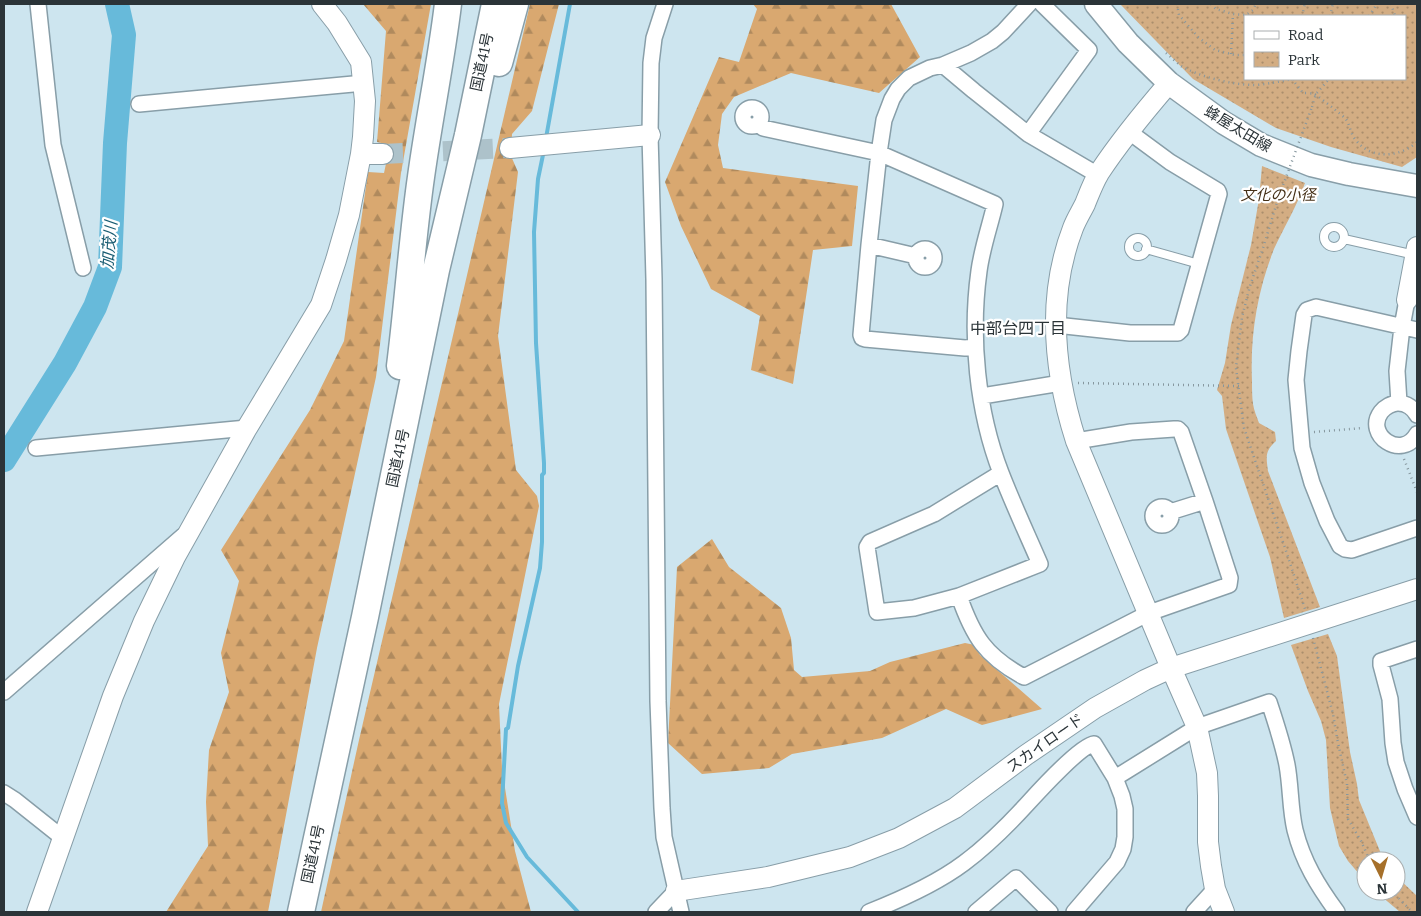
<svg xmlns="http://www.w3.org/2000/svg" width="1421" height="916" viewBox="0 0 1421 916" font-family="Bitter,'Noto Sans JP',serif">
<defs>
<pattern id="forest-firs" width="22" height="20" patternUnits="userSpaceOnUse" patternTransform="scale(1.25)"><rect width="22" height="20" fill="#d9a870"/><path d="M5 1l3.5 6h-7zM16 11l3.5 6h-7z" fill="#b08a5d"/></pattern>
<pattern id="park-dots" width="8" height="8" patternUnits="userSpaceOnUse" patternTransform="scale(1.25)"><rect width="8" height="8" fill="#d3ad83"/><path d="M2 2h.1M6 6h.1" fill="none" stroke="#ab8e6c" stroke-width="1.8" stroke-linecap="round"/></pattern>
</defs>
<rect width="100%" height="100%" fill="#cde5ef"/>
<path fill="url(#forest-firs)" d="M 363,4 L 431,4 L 401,173 L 376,377 L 317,648 L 268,912 L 166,912 L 208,846 L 206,802 L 209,750 L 229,692 L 221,653 L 239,581 L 221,550 L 310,410 L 344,341 L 368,172 L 384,173 L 390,145 L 377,142 L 386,31 Z
M 530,4 L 559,4 L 532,111 L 512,134 L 511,156 L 518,172 L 498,336 L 516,470 L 537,496 L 539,506 L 499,704 L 502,769 L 515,851 L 531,912 L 321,912 L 359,740 Z
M 753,4 L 891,4 L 920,57 L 879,93 L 791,73 L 734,97 L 722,114 L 718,145 L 723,168 L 858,186 L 852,246 L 813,250 L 793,384 L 751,370 L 760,316 L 711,289 L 681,226 L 665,182 L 719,57 L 739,62 L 757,9 Z
M 712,539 L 729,567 L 781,608 L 791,638 L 794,670 L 802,677 L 870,671 L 890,662 L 965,643 L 975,645 L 980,655 L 1042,709 L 982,725 L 946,709 L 882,738 L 792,754 L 769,768 L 702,774 L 668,743 L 677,567 Z"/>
<path fill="url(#park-dots)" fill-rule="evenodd" d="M 1120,4 L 1417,4 L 1417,157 L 1402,167 L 1331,147 L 1276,128 L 1193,79 ZM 1245,16 L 1405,16 L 1405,79 L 1245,79 Z
M 1262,166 L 1305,183 C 1297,206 1284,227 1274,249 C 1257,292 1250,336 1252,381 C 1252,389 1252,397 1253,404 C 1254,411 1257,417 1259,423 L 1275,432 L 1276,441 C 1265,451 1266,456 1268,471 L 1320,607 L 1284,618 L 1270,557 L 1226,429 L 1222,396 L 1217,390 L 1225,363 L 1231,325 L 1251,245 L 1259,199 Z
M 1328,634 L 1337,656 L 1350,752 L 1357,784 L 1359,800 L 1384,861 L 1366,861 L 1366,882 L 1348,861 L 1339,846 L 1330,808 L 1326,740 L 1321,721 L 1308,691 L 1291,645 Z
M 1396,876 L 1417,896 L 1417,912 L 1400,912 L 1375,891 L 1396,891 Z"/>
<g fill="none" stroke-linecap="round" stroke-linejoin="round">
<path stroke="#67bada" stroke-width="4" d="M 546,138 L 570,4
M 544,150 L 538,179 L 534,232 L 536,343 L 544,463 L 544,473 L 542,475 L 542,542 L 540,568 L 518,666 L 508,728 L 506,729 L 502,803 L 506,823 L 527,857 L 578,912"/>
<path stroke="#67bada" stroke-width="24" d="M 4,460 L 65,363 L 95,307 L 110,267 L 115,143 L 124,35 L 117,4"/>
<path stroke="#adc2ca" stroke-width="20" stroke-dasharray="20 10" stroke-linecap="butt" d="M 383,154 L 510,148"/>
<g stroke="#889ea8" stroke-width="10">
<path id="service" d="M1324 237a10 10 0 1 1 20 0a10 10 0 1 1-20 0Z
M1129 247a9 9 0 1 1 18 0a9 9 0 1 1-18 0Z
M 1344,239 L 1415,255
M 1146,249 L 1199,264"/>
</g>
<g stroke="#889ea8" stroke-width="18">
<path id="minor" d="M 38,4 L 53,145 L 83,268
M 665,4 L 654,38 L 651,63 L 650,135 L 654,279 L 658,701 L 662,808 L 664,837 L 681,912
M 943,65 L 974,91 L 1028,134 L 1098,175
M 139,104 L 364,83
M743 117a9 9 0 1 1 18 0a9 9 0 1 1-18 0Z
M 758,124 L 763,128 L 879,153 L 995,204 C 990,226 982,248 979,271 C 970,336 977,411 1001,473 C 1013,504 1027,534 1040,564 L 959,596 L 914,608 L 877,612 L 867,547 L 870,542 L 934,514 L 1001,473
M 1028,134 L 1089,50 L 1042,4
M 869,245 L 916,256
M916 258a9 9 0 1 1 18 0a9 9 0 1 1-18 0Z
M 1056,325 L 1130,333 L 1178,333 L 1181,330 L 1219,194 L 1218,191 L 1170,162 L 1128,131
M 1417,330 L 1316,307 L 1307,310 L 1304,315 L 1299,351 L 1296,380 L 1302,448 L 1312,483 L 1327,521 L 1340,546 L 1345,549 L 1352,550 L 1417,528
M 975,347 L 965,348 L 865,339 L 862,338 L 861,335 L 869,245 L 879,153 L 884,120 L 892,99 L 898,89 L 909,78 L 930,68 L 943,65 L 971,53 L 992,41 L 1003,32 L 1029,4
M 982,396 L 1061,383
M 1399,403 L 1397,371 L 1402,327 L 1407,300
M 1417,415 C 1414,409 1407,403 1398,403 C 1392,403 1385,407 1381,412 C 1364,435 1402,461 1417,434
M 36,448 L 247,428
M1153 516a9 9 0 1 1 18 0a9 9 0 1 1-18 0Z
M 1170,512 L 1205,501
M 959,596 C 973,636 985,656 1024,677 L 1149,613 L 1229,585 L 1230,578 L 1205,501 L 1181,432 L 1178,429 L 1174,429 L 1131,432 L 1076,441
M 1417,649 L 1381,661 L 1381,665 L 1390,699 L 1393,743 L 1396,762 L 1405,789 L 1417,817
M 4,692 L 183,536
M 1115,778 L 1197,727 L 1269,702 C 1276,723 1283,744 1287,765 C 1291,787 1290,809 1295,830 C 1303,862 1318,886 1337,912
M 4,793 L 15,800 L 64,839
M 656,912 L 676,891
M 869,912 C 902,899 936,884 964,863 C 988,845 1009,824 1029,802 C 1039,791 1081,745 1094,744 L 1115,778 L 1122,796 L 1125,809 L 1125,837 L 1123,849 L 1117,862 L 1074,912
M 976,912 L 1016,878 L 1050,912
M 1194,912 L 1215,889"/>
</g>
<g stroke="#889ea8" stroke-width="22">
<path id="tertiary" d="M 1169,83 C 1144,112 1120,141 1099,173 C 1093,183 1089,194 1085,204 C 1081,212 1076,220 1073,228 C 1046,298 1054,372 1076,441 L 1171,668 L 1197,727 L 1207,773 L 1208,796 L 1208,842 L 1211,866 L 1215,889 L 1224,912
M 510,148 L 650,135
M 361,154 L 383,154
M 1407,300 L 1417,247
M 676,891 L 768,877 L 850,857 L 899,838 L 955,808 L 1026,755 L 1095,708 L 1145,680 L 1171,668 L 1417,589
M 37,912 L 113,696 L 144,621 L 175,557 L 247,428 L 321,305 L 336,260 L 349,215 L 361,154 L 363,137 L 365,101 L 361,62 L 337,23 L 322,4"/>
</g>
<g stroke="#889ea8" stroke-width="25">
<path id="secondary" d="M 1096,4 L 1128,43 L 1169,83 L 1224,123 L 1261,145 L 1311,165 L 1349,174 L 1417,186"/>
</g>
<g stroke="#889ea8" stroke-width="29">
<path id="trunk" d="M 499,63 L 515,4
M 400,366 C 408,303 412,240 421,177 C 429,119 441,62 448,4
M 301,912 L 365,617 L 436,270 L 468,135 L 495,4"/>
</g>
<path stroke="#86979e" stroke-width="2.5" stroke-dasharray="1 4" stroke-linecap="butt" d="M 1177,4 L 1179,15 L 1198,37 L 1215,50 L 1235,55 L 1245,55
M 1211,4 L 1216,9 L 1233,14 L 1246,15 L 1253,10 L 1256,4
M 1391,4 L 1395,16
M 1302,16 L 1305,4
M 1330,16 L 1333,4
M 1369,16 L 1377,4
M 1166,53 C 1171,57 1176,62 1181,66 C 1200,77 1233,85 1255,85 C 1269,84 1281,81 1294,79
M 1231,54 L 1233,14
M 1292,79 L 1303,93 C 1306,93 1311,93 1314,94 C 1316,94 1343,116 1345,118 C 1350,124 1350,133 1355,139 C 1370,160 1399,158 1417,142
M 1312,107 L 1316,94 L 1329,79
M 1278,199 L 1264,245 L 1250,286 L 1242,317 L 1236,368 L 1244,428 L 1286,551 L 1305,609
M 1078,383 L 1239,386
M 1314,432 L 1363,428
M 1404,459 L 1417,492
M 1313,638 L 1333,714 L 1337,738 L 1347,784 L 1348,819 L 1361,841 L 1370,861
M 1392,891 L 1412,912"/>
<use href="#service" stroke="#fff" stroke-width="8"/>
<use href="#minor" stroke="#fff" stroke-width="15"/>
<use href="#tertiary" stroke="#fff" stroke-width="20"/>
<use href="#secondary" stroke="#fff" stroke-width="22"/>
<use href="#trunk" stroke="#fff" stroke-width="26"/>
<path stroke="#86979e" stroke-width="2.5" stroke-dasharray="1 4" stroke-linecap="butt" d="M 1278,199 L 1312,107"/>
</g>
<g text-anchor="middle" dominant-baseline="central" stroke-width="4.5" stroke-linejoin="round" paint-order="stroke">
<g font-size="15" fill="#2b3438" stroke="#fff">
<text transform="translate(482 62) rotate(-78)">国道41号</text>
<text transform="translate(1238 129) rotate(31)">蜂屋太田線</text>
<text transform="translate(398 458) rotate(-78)">国道41号</text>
<text transform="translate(1045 743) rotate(-35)">スカイロード</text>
<text transform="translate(313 854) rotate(-78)">国道41号</text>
</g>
<g font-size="15" font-style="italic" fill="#442f16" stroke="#fff">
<text x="1278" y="195">文化の小径</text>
</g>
<g font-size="16" font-style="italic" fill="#195c72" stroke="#fff">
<text transform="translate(109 245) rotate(-85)">加茂川</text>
</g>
<g font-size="16" fill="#2b3438" stroke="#fff">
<text x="1018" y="328">中部台四丁目</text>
</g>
</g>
<rect width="1421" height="916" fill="none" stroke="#2b3438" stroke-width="10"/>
<rect x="1244" y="15" width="162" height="65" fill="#ffffff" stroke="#aaaeaf"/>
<rect x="1254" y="31" width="25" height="8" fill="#ffffff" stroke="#aaaeaf"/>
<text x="1288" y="40" font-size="15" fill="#2b3438">Road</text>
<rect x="1254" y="52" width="25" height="15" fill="url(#park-dots)" stroke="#aaaeaf"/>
<text x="1288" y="65" font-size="15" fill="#2b3438">Park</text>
<g transform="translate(1381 876) rotate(175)"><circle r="24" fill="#ffffff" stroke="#aaaeaf"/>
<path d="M0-4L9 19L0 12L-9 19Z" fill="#a6702a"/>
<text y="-8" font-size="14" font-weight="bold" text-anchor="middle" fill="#2b3438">N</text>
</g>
</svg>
